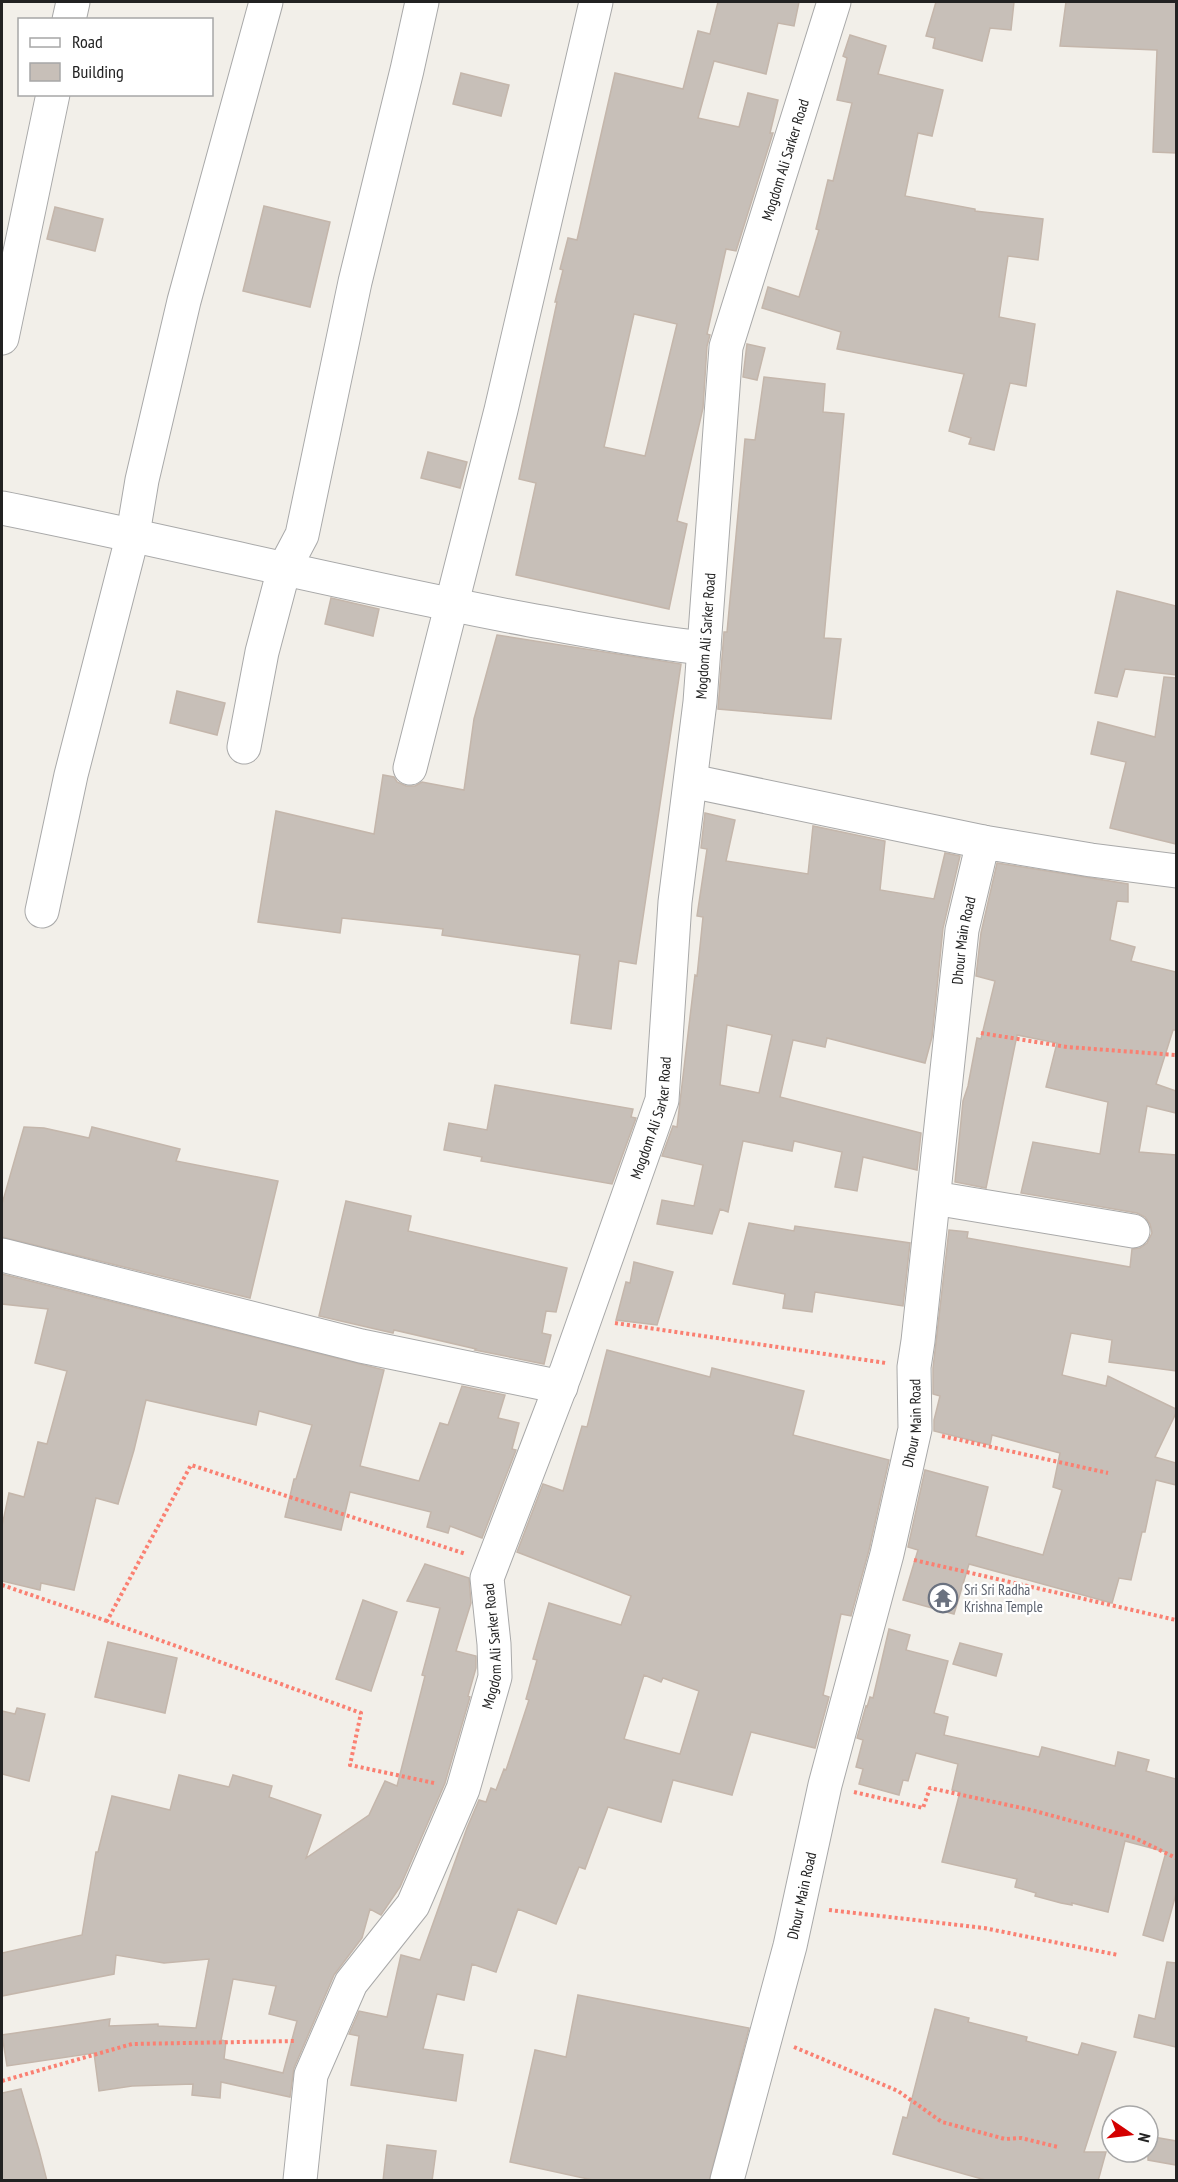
<svg xmlns="http://www.w3.org/2000/svg" width="1178" height="2182" viewBox="0 0 1178 2182" font-family="'PT Sans Narrow',sans-serif">
<rect width="100%" height="100%" fill="#f2efe9"/>
<path fill="#c7bfb8" stroke="#c4b6ab" stroke-width="1.5" fill-rule="evenodd" d="M 718,2 L 799,2 L 794,26 L 778,23 L 766,74 L 714,61 L 698,118 L 739,127 L 748,93 L 778,100 L 770,133 L 773,133 L 736,251 L 726,249 L 707,334 L 710,335 L 707,346 L 703,408 L 677,521 L 687,524 L 669,609 L 516,575 L 536,483 L 519,479 L 557,302 L 555,302 L 563,270 L 560,269 L 568,238 L 577,240 L 615,73 L 683,89 L 698,31 L 710,34 ZM 634,314 L 677,324 L 645,456 L 604,447 Z
M 936,2 L 1014,2 L 1011,30 L 990,28 L 982,61 L 933,48 L 935,38 L 926,36 Z
M 1066,2 L 1176,2 L 1176,153 L 1153,152 L 1157,50 L 1060,46 Z
M 850,35 L 886,46 L 878,74 L 943,90 L 932,136 L 918,133 L 905,196 L 975,209 L 975,211 L 1043,219 L 1038,260 L 1008,256 L 999,317 L 1035,324 L 1026,386 L 1010,383 L 994,450 L 969,444 L 971,438 L 949,431 L 964,374 L 837,349 L 841,332 L 762,308 L 768,287 L 799,297 L 819,230 L 816,229 L 828,180 L 833,181 L 852,103 L 837,100 L 847,58 L 843,56 Z
M 461,73 L 509,85 L 501,116 L 453,104 Z
M 264,206 L 330,222 L 310,307 L 243,291 Z
M 55,207 L 103,219 L 95,251 L 47,239 Z
M 747,344 L 765,348 L 757,380 L 743,377 Z
M 764,377 L 825,384 L 823,412 L 844,414 L 824,638 L 841,639 L 831,719 L 718,709 L 724,632 L 727,632 L 745,439 L 755,440 Z
M 428,452 L 467,462 L 460,488 L 421,478 Z
M 1117,591 L 1176,606 L 1176,675 L 1125,669 L 1117,697 L 1095,693 Z
M 331,598 L 379,609 L 373,636 L 325,624 Z
M 497,635 L 681,664 L 636,964 L 619,961 L 611,1029 L 571,1023 L 580,955 L 442,935 L 443,929 L 342,918 L 340,933 L 258,922 L 276,811 L 374,834 L 383,775 L 394,777 L 397,782 L 406,786 L 415,786 L 422,782 L 464,790 L 474,719 Z
M 1164,677 L 1176,678 L 1176,844 L 1110,828 L 1126,762 L 1091,754 L 1098,722 L 1155,737 Z
M 177,691 L 225,703 L 217,735 L 170,723 Z
M 705,813 L 735,820 L 726,861 L 808,874 L 813,826 L 885,841 L 880,890 L 934,899 L 945,853 L 960,856 L 943,928 L 932,1037 L 925,1063 L 827,1038 L 825,1047 L 793,1040 L 780,1097 L 921,1133 L 917,1170 L 863,1157 L 857,1191 L 835,1187 L 842,1152 L 794,1141 L 792,1151 L 743,1141 L 728,1212 L 720,1209 L 712,1234 L 657,1224 L 662,1200 L 694,1206 L 703,1165 L 662,1156 L 673,1126 L 677,1127 L 695,975 L 697,976 L 703,917 L 697,916 L 707,849 L 701,848 ZM 727,1025 L 772,1035 L 759,1093 L 720,1085 Z
M 997,863 L 1128,884 L 1128,902 L 1117,901 L 1110,940 L 1135,947 L 1131,961 L 1176,972 L 1176,1030 L 1173,1030 L 1156,1084 L 1176,1091 L 1176,1113 L 1147,1106 L 1139,1152 L 1176,1155 L 1176,1371 L 1109,1362 L 1112,1340 L 1071,1333 L 1062,1375 L 1106,1386 L 1108,1376 L 1176,1409 L 1176,1413 L 1155,1457 L 1176,1463 L 1176,1485 L 1156,1480 L 1145,1532 L 1142,1532 L 1131,1580 L 1119,1578 L 1112,1603 L 969,1564 L 954,1614 L 903,1600 L 918,1550 L 908,1547 L 925,1470 L 988,1487 L 976,1536 L 1043,1555 L 1062,1490 L 1053,1487 L 1060,1453 L 992,1435 L 990,1445 L 934,1431 L 934,1420 L 940,1396 L 933,1394 L 933,1368 L 949,1230 L 968,1232 L 967,1238 L 1130,1267 L 1132,1249 L 1140,1248 L 1147,1243 L 1152,1233 L 1150,1224 L 1145,1217 L 1137,1213 L 1021,1193 L 1033,1142 L 1100,1154 L 1108,1102 L 1046,1087 L 1057,1043 L 1017,1035 L 986,1188 L 955,1182 L 963,1101 L 968,1086 L 977,1038 L 981,1039 L 995,981 L 976,976 L 981,933 Z
M 495,1085 L 633,1109 L 631,1117 L 636,1118 L 612,1184 L 481,1161 L 482,1157 L 444,1150 L 449,1123 L 487,1130 Z
M 24,1127 L 44,1128 L 89,1138 L 92,1127 L 180,1149 L 176,1161 L 278,1181 L 250,1298 L 2,1237 L 2,1204 Z
M 346,1201 L 411,1216 L 408,1231 L 567,1268 L 556,1312 L 546,1311 L 542,1333 L 551,1335 L 544,1364 L 475,1350 L 476,1349 L 394,1330 L 393,1333 L 319,1316 Z
M 749,1223 L 794,1231 L 795,1226 L 910,1243 L 903,1306 L 815,1292 L 812,1312 L 783,1308 L 785,1294 L 733,1284 Z
M 634,1262 L 673,1272 L 657,1325 L 616,1320 L 626,1282 L 630,1283 Z
M 2,1274 L 384,1370 L 360,1466 L 419,1481 L 440,1423 L 448,1425 L 462,1386 L 505,1395 L 498,1418 L 519,1423 L 512,1449 L 516,1450 L 482,1538 L 450,1526 L 448,1533 L 427,1527 L 431,1512 L 350,1492 L 341,1530 L 285,1517 L 294,1479 L 296,1479 L 312,1425 L 259,1411 L 256,1425 L 146,1400 L 134,1450 L 118,1504 L 96,1498 L 74,1590 L 41,1583 L 40,1590 L 2,1581 L 2,1526 L 9,1493 L 24,1497 L 38,1442 L 47,1444 L 67,1371 L 35,1363 L 48,1309 L 2,1304 Z
M 607,1350 L 710,1377 L 712,1368 L 804,1391 L 793,1435 L 889,1460 L 869,1550 L 851,1616 L 841,1614 L 823,1695 L 829,1697 L 815,1748 L 751,1732 L 732,1795 L 673,1780 L 661,1822 L 608,1807 L 585,1869 L 579,1867 L 556,1924 L 518,1909 L 496,1972 L 472,1964 L 464,2000 L 437,1994 L 423,2049 L 463,2055 L 456,2101 L 351,2085 L 359,2036 L 349,2034 L 359,2011 L 387,2017 L 401,1955 L 420,1960 L 467,1828 L 479,1800 L 486,1802 L 491,1788 L 496,1790 L 504,1769 L 506,1770 L 529,1700 L 526,1699 L 537,1660 L 533,1659 L 549,1603 L 621,1625 L 631,1596 L 517,1552 L 543,1484 L 563,1491 L 582,1426 L 587,1427 ZM 644,1675 L 661,1682 L 663,1678 L 699,1691 L 680,1754 L 624,1739 Z
M 425,1564 L 469,1578 L 471,1603 L 456,1651 L 476,1656 L 476,1668 L 468,1696 L 470,1697 L 445,1783 L 400,1887 L 381,1915 L 370,1909 L 362,1938 L 334,1975 L 294,2068 L 290,2097 L 221,2082 L 220,2098 L 192,2095 L 193,2084 L 132,2086 L 99,2091 L 94,2053 L 7,2066 L 2,2035 L 110,2019 L 109,2026 L 158,2024 L 158,2026 L 196,2028 L 209,1959 L 164,1963 L 116,1955 L 114,1974 L 2,1996 L 2,1953 L 82,1935 L 96,1852 L 98,1852 L 112,1796 L 170,1810 L 179,1775 L 229,1787 L 233,1775 L 272,1786 L 269,1797 L 321,1815 L 306,1858 L 369,1815 L 385,1781 L 397,1786 L 425,1676 L 422,1675 L 440,1608 L 407,1601 ZM 233,1979 L 276,1986 L 269,2014 L 297,2021 L 283,2073 L 224,2059 L 226,2041 L 221,2040 Z
M 363,1600 L 397,1612 L 371,1691 L 336,1679 Z
M 889,1629 L 910,1635 L 906,1650 L 948,1661 L 934,1713 L 948,1717 L 944,1735 L 1039,1757 L 1042,1747 L 1115,1766 L 1118,1752 L 1149,1760 L 1146,1771 L 1176,1779 L 1176,1894 L 1163,1941 L 1143,1935 L 1166,1852 L 1125,1841 L 1108,1912 L 1072,1903 L 1072,1905 L 1061,1903 L 1035,1896 L 1036,1893 L 1015,1887 L 1017,1879 L 942,1862 L 960,1792 L 952,1790 L 958,1764 L 916,1753 L 908,1781 L 903,1780 L 899,1795 L 859,1784 L 863,1769 L 856,1767 L 863,1740 L 857,1738 L 866,1706 L 867,1707 L 870,1697 L 873,1698 Z
M 108,1642 L 177,1658 L 165,1713 L 95,1697 Z
M 960,1643 L 1002,1654 L 996,1676 L 953,1664 Z
M 17,1708 L 45,1714 L 29,1781 L 2,1774 L 2,1711 L 15,1714 Z
M 1167,1962 L 1176,1963 L 1176,2047 L 1134,2037 L 1139,2015 L 1155,2019 Z
M 578,1995 L 749,2028 L 709,2181 L 597,2181 L 510,2162 L 535,2050 L 566,2057 Z
M 935,2009 L 969,2018 L 968,2022 L 1027,2037 L 1026,2041 L 1078,2055 L 1082,2043 L 1116,2052 L 1084,2152 L 1106,2152 L 1098,2181 L 989,2181 L 893,2154 L 903,2117 L 907,2118 Z
M 21,2089 L 39,2150 L 47,2181 L 2,2181 L 2,2093 Z
M 1148,2136 L 1176,2141 L 1176,2165 L 1148,2160 Z
M 387,2145 L 436,2151 L 432,2181 L 383,2181 Z"/>
<g fill="none" stroke-linecap="round" stroke-linejoin="round">
<g stroke="#a9a9a9" stroke-width="35">
<g id="minor">
<path d="M 69,20 L 73,2"/>
<path d="M 2,338 L 53,94"/>
<path d="M 2,508 C 178,543 353,587 530,620 C 588,630 645,642 704,648"/>
<path d="M 244,747 L 262,652 L 284,569 L 302,535 L 355,282 L 407,70 L 422,2"/>
<path d="M 410,768 L 501,410 L 596,2"/>
<path d="M 691,781 L 983,842"/>
<path d="M 42,911 L 71,775 L 133,534 L 142,480 L 184,301 L 266,2"/>
<path d="M 934,1198 L 1133,1231"/>
<path d="M 2,1255 L 361,1346 L 561,1387"/>
<path id="s1" d="M 300,2180 L 311,2075 L 351,1983 L 413,1905 L 463,1789 L 495,1677 L 494,1644 L 487,1578 L 566,1372 L 662,1100 L 675,902 L 700,702 L 726,347 L 834,2"/>
<path id="s2" d="M 727,2180 L 790,1946 L 825,1785 L 887,1554 L 915,1429 L 914,1367 L 918,1341 L 962,930 L 983,842 L 1091,860 L 1176,871"/>
</g>
</g>
<path stroke="#fa8072" stroke-width="4" stroke-dasharray="3 3" stroke-linecap="butt" d="M 981,1033 L 1067,1047 L 1176,1055
M 615,1323 L 886,1363
M 942,1436 L 1108,1473
M 914,1560 L 1176,1620
M 2,1585 L 107,1621
M 434,1783 L 350,1765 L 361,1713 L 107,1621 L 191,1465 L 466,1554
M 854,1792 L 923,1808 L 930,1788 L 1031,1810 L 1135,1838 L 1176,1858
M 829,1910 L 984,1928 L 1118,1955
M 794,2047 L 898,2091 L 942,2122 L 1005,2139 L 1021,2138 L 1058,2147
M 2,2081 L 132,2044 L 295,2041"/>
<use href="#minor" stroke="#fff" stroke-width="33"/>
</g>
<defs>
<g id="temple-ring" transform="scale(1.5)"><circle r="9.5" fill="#fff" stroke="#6b7280" stroke-width="1.5"/><path d="M0-6L5-2H3V0L6.5 2.5H4V6H1.5V3h-3V6H-4V2.5H-6.5L-3 0V-2H-5Z" fill="#6b7280"/></g>
</defs>
<g fill-rule="evenodd">
<use href="#temple-ring" x="943" y="1598"/>
</g>
<g text-anchor="middle" dominant-baseline="central" stroke-width="4.5" stroke-linejoin="round" paint-order="stroke">
<g font-size="15" fill="#222" stroke="#fff">
<text stroke="none"><textPath href="#s1" startOffset="2109">Mogdom Ali Sarker Road</textPath></text>
<text stroke="none"><textPath href="#s1" startOffset="1623">Mogdom Ali Sarker Road</textPath></text>
<text stroke="none"><textPath href="#s2" startOffset="1266">Dhour Main Road</textPath></text>
<text stroke="none"><textPath href="#s1" startOffset="1137">Mogdom Ali Sarker Road</textPath></text>
<text stroke="none"><textPath href="#s2" startOffset="780">Dhour Main Road</textPath></text>
<text stroke="none"><textPath href="#s1" startOffset="579">Mogdom Ali Sarker Road</textPath></text>
<text stroke="none"><textPath href="#s2" startOffset="294">Dhour Main Road</textPath></text>
</g>
<g font-size="15" fill="#5b616d" stroke="#fff" text-anchor="start">
<text x="964" y="1589">Sri Sri Radha<tspan x="964" dy="17">Krishna Temple</tspan></text>
</g>
</g>
<rect width="1178" height="2182" fill="none" stroke="#222222" stroke-width="6"/>
<rect x="18" y="18" width="195" height="78" fill="#ffffff" stroke="#a7a7a7" stroke-width="1.5"/>
<rect x="30" y="38" width="30" height="9" fill="#ffffff" stroke="#a7a7a7" stroke-width="1.5"/>
<text x="72" y="48" font-size="18" fill="#222222">Road</text>
<rect x="30" y="63" width="30" height="18" fill="#c7bfb8" stroke="#a7a7a7" stroke-width="1.5"/>
<text x="72" y="78" font-size="18" fill="#222222">Building</text>
<g transform="translate(1130 2134) rotate(104)"><circle r="28" fill="#ffffff" stroke="#a7a7a7" stroke-width="1.5"/>
<path d="M0-4.5L10 22L0 15L-10 22Z" fill="#d40000"/>
<text y="-9" font-size="16" font-weight="bold" text-anchor="middle" fill="#222222">N</text>
</g>
</svg>
